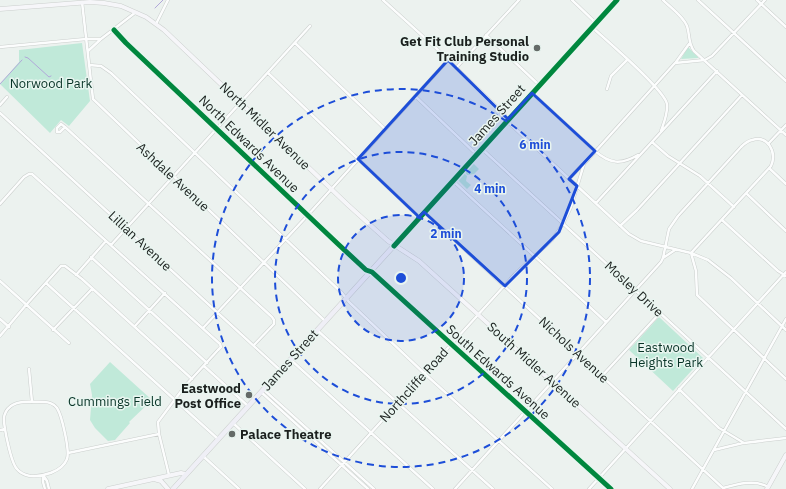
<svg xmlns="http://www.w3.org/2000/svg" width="786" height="489" viewBox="0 0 786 489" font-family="'IBM Plex Sans',sans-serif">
<rect width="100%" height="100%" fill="#ecf2ef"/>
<path fill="#c0e9d9" d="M 82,43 L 90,101 L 69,126 L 61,120 L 50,133 L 0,84 L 19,62 L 19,50 Z
M 688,47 L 698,57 L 698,58 L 681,59 Z
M 473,163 L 479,169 L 474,174 L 467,175 L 465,172 Z
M 464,173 L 467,176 L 466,181 L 471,185 L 467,189 L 458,180 Z
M 659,317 L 703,358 L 673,391 L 629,350 Z
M 110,362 L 152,400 L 129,422 L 130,423 L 115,440 L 108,441 L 95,428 L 90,420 L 92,395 L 90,384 Z"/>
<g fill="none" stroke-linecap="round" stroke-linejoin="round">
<path stroke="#b1a8d9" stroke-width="1" d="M 155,8 L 163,0
M 25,57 L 28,58 L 49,77 L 51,76
M 0,84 L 22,60"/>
<g stroke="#cbcfcd" stroke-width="3.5">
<path id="street" d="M 383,0 L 437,49 L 505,115 L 510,124 L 629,234 L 641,241 L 691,253 L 708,260 L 731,278 L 786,330
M 572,0 L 596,23
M 663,0 C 671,8 683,16 687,26 C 690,35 688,43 694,51 L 786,135
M 698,0 L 786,81
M 757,0 L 786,27
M 82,2 L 93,99 L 325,321
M 156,24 L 168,0
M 593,28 C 607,41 664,89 667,104 C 668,114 664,122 661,131
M 114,30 L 126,43 L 338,244 L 366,270 L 372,272 L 611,489
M 486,35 L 539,85
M 295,43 L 385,129
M 0,47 L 86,39 L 101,39 L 136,12
M 88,51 L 100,40
M 676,62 L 689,44
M 89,65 L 101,66 L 111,73 L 342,293 L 349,302 L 425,374 L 552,489
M 456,68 L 519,0
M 268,73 L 419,217
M 607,89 L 611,76 L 627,60
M 532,93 L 595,151 C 610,164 621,165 638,155
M 415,96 L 476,154
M 0,105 L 7,97
M 0,113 L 280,370
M 61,124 L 65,127 L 60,132 L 57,132 L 57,128 Z
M 65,127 L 272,317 L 274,320 L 274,324 L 254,345
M 652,142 L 668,156 L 700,176 L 734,207
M 768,144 L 786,125
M 482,149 L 786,429
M 769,168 L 786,184
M 569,179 L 582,165
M 453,181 L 606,322
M 747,194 L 786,231
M 596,203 L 717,71
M 0,204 L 24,177 L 29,174 L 32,174 L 220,344 L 221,347 L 218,350 L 185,386 L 158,422 L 159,434 L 169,475
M 424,212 L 724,489
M 722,220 L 778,271 L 786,276
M 620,226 L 637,210 L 742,95
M 111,245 L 310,26
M 691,253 L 696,271 L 697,295 L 786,379
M 91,257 L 207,363
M 663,258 L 675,250
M 76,275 L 106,241
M 0,281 L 69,343
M 46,283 L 218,439
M 0,319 L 9,327
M 135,326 L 165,293
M 203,328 L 308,215 L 448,60
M 53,330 L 92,289
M 317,330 L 493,489
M 0,336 L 26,305 L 61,266 L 65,266 L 82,279 L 192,379
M 291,360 L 433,489
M 204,366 L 248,406
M 29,369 L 32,402
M 602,376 L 660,313
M 263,389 L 374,489
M 679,389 L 719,428 L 744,443 L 786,438
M 261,392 L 368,489
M 44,402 C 49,402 54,404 57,408 C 62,416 70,451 67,459 C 62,472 42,477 30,476 C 25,475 20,473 17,469 C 11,463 4,428 4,419 C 4,414 7,409 11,406 C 19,400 34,402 44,402 Z
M 233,423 L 305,489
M 0,430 L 5,429
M 714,450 L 743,443
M 68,453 L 159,434
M 203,456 L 239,489
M 723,488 C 737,484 755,479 768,487
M 45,489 L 43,482 L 43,475 L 47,481 L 49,489
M 320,489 L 515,274 L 552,240 L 563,224 L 571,207 L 584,164 L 675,63 L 705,60 L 712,56 L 765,0
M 455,489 L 661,262 L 663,258 L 669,229 L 678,216 L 741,147 C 744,144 747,141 752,140 C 768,135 777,152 771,166 L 691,253
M 589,489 L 786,272
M 692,489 L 786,319"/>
</g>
<g stroke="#cbcfcd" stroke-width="5">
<path id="secondary" d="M 0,9 L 90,2 L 104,3 L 121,6 L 146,17 L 164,30 L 348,205 L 388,241 L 419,261 L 670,489
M 154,479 L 161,481 L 168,489
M 108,489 L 181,473 L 185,474
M 767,489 L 786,455"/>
</g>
<g stroke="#cacecc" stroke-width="5.5">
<path id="primary" d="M 173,489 L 617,0"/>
</g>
<use href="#street" stroke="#fcfdfd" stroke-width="2.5"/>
<use href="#secondary" stroke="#f6f6f9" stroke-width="4"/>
<use href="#primary" stroke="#efeff6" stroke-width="4.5"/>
<g stroke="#e9f5f0" stroke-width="8">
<path id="cycleway" d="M 114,30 L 126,43 L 338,244 L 366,270 L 372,272 L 611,489
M 394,246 L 617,0"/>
</g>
<use href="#cycleway" stroke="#00873e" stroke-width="5"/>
</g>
<path fill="#1d4ed8" fill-opacity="0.2" stroke="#1d4ed8" stroke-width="3" stroke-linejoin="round" d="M 448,60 L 508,119 L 532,93 L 595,151 L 569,179 L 577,186 L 559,232 L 505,286 L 424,212 L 419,217 L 358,159 Z"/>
<circle cx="401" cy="278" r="63" fill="#1d4ed8" fill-opacity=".12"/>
<g fill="none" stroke="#1d4ed8" stroke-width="2" stroke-dasharray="7 5">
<circle cx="401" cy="278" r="63"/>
<circle cx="401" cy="278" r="126"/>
<circle cx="401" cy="278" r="189"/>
</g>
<g fill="#646a67" stroke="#e9f5f0" stroke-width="1.5">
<circle cx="537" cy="48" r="4"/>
<circle cx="249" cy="395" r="4"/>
<circle cx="232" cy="434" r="4"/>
</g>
<g text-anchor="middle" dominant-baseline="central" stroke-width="3" stroke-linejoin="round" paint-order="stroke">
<g font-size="13" font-weight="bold" fill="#1b201e" stroke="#e9f5f0" text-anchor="end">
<text x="529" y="41">Get Fit Club Personal<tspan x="529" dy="15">Training Studio</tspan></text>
<text x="241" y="388">Eastwood<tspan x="241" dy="15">Post Office</tspan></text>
<text x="240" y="434" text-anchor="start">Palace Theatre</text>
</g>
<g font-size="13" fill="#083427" stroke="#e9f5f0">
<text x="51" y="83">Norwood Park</text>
<text x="666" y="347">Eastwood<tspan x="666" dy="15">Heights Park</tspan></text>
<text x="115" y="401">Cummings Field</text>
</g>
<g font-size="13" fill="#1b201e" stroke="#e9f5f0">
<text transform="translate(497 115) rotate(-48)">James Street</text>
<text transform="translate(265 126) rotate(44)">North Midler Avenue</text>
<text transform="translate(249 144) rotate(44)">North Edwards Avenue</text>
<text transform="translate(173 177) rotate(43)">Ashdale Avenue</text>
<text transform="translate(140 241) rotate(43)">Lillian Avenue</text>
<text transform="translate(634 289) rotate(43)">Mosley Drive</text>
<text transform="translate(574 350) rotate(43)">Nichols Avenue</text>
<text transform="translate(290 360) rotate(-48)">James Street</text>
<text transform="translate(534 365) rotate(42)">South Midler Avenue</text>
<text transform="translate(498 372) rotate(42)">South Edwards Avenue</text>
<text transform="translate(414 385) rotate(-48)">Northcliffe Road</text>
</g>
</g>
<circle cx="401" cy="278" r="6" fill="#1d4ed8" stroke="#e9f5f0" stroke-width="2"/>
<g font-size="12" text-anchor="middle" font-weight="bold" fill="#1d4ed8" stroke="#e9f5f0" stroke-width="3" stroke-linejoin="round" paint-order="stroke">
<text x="535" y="149">6 min</text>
<text x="490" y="193">4 min</text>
<text x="446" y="238">2 min</text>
</g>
</svg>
